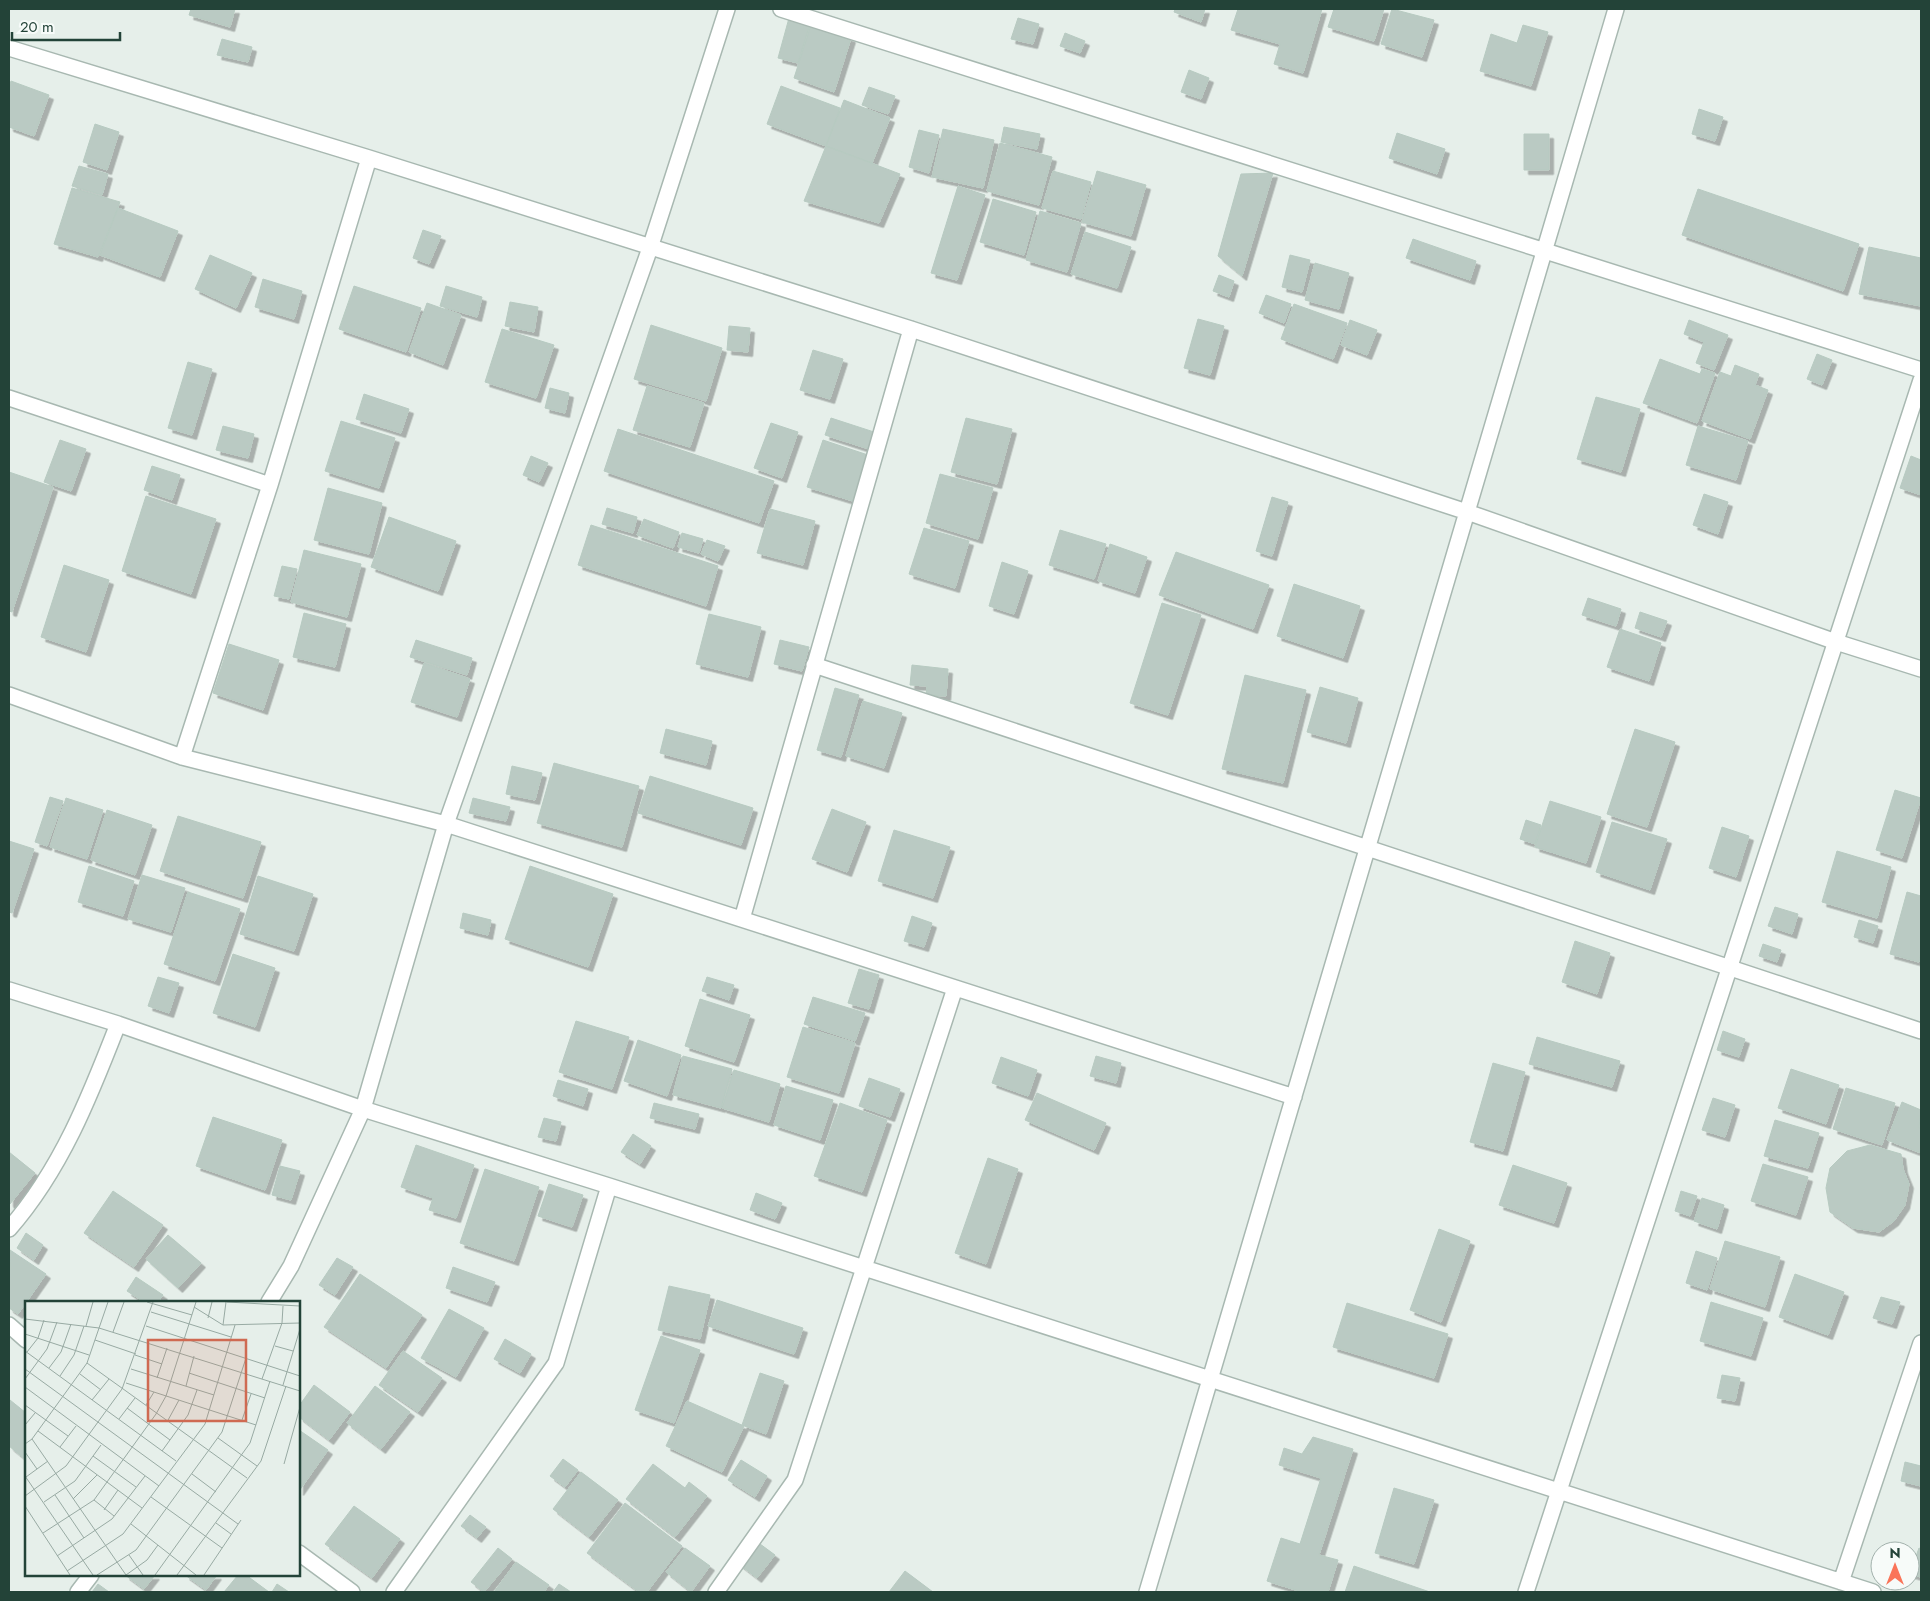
<svg xmlns="http://www.w3.org/2000/svg" width="1930" height="1601" viewBox="0 0 1930 1601" font-family="Jost,sans-serif">
<defs>
<filter id="shadow"><feDropShadow dx="4.5" dy="4.5" stdDeviation="0" flood-color="#0004"/></filter>
</defs>
<rect width="100%" height="100%" fill="#e6efea"/>
<path fill="#bacac3" stroke="#b7cac1" filter="url(#shadow)" d="M 191,9 L 235,9 L 230,27 L 189,15 Z
M 1175,9 L 1205,9 L 1201,22 L 1174,12 Z
M 1238,9 L 1322,9 L 1303,73 L 1274,64 L 1280,44 L 1231,30 Z
M 1334,9 L 1384,9 L 1374,41 L 1328,27 Z
M 1392,9 L 1434,20 L 1422,57 L 1381,44 Z
M 789,18 L 810,24 L 798,63 L 778,58 Z
M 1018,18 L 1039,24 L 1033,44 L 1011,39 Z
M 811,25 L 851,38 L 834,92 L 794,78 Z
M 1523,25 L 1548,32 L 1531,86 L 1480,71 L 1491,34 L 1517,43 Z
M 1065,33 L 1085,41 L 1080,53 L 1060,46 Z
M 222,39 L 252,47 L 248,62 L 217,55 Z
M 1189,70 L 1209,78 L 1201,99 L 1181,92 Z
M 11,81 L 49,95 L 34,136 L 9,127 L 9,88 Z
M 781,86 L 840,108 L 826,146 L 767,124 Z
M 869,87 L 895,96 L 888,114 L 862,105 Z
M 844,100 L 890,118 L 872,163 L 826,146 Z
M 1699,109 L 1723,117 L 1715,141 L 1692,134 Z
M 95,124 L 119,132 L 107,170 L 83,162 Z
M 1004,127 L 1040,134 L 1037,149 L 1001,142 Z
M 943,129 L 994,140 L 983,188 L 932,177 Z
M 919,130 L 939,135 L 929,173 L 909,167 Z
M 1397,133 L 1445,149 L 1437,174 L 1389,158 Z
M 1524,134 L 1549,134 L 1549,170 L 1524,170 Z
M 1000,143 L 1052,157 L 1039,205 L 987,191 Z
M 826,146 L 900,174 L 879,223 L 804,201 Z
M 79,166 L 108,174 L 102,195 L 72,186 Z
M 1053,171 L 1091,182 L 1081,219 L 1042,208 Z
M 1097,171 L 1146,185 L 1131,236 L 1082,222 Z
M 1273,173 L 1242,276 L 1218,256 L 1241,174 Z
M 958,186 L 985,195 L 957,280 L 931,273 Z
M 72,188 L 120,202 L 98,257 L 54,244 Z
M 1698,189 L 1859,244 L 1843,291 L 1682,235 Z
M 993,199 L 1036,212 L 1024,255 L 980,242 Z
M 118,208 L 178,231 L 160,277 L 100,255 Z
M 1040,211 L 1081,223 L 1067,272 L 1026,260 Z
M 423,230 L 441,236 L 429,264 L 413,258 Z
M 1085,232 L 1131,247 L 1117,288 L 1071,274 Z
M 1413,239 L 1476,261 L 1470,280 L 1406,258 Z
M 1869,247 L 1921,258 L 1921,306 L 1859,294 Z
M 210,255 L 252,273 L 236,308 L 195,289 Z
M 1290,255 L 1310,260 L 1302,292 L 1282,287 Z
M 1315,263 L 1349,273 L 1339,309 L 1305,300 Z
M 1219,275 L 1234,281 L 1229,297 L 1213,291 Z
M 263,279 L 302,291 L 294,319 L 255,307 Z
M 354,286 L 421,308 L 406,352 L 339,329 Z
M 446,286 L 482,297 L 477,317 L 440,306 Z
M 1266,295 L 1291,304 L 1284,323 L 1259,313 Z
M 510,302 L 538,307 L 534,332 L 505,326 Z
M 427,303 L 461,315 L 443,365 L 409,352 Z
M 1294,304 L 1347,323 L 1333,359 L 1281,339 Z
M 1198,319 L 1224,326 L 1210,375 L 1184,368 Z
M 1350,320 L 1377,330 L 1367,355 L 1341,345 Z
M 1689,320 L 1728,335 L 1714,370 L 1696,363 L 1704,342 L 1684,334 Z
M 651,325 L 722,348 L 706,401 L 634,379 Z
M 729,326 L 750,328 L 748,352 L 727,350 Z
M 502,329 L 554,345 L 536,398 L 485,382 Z
M 813,350 L 843,359 L 830,399 L 800,390 Z
M 1817,354 L 1832,360 L 1822,385 L 1807,379 Z
M 1660,359 L 1700,374 L 1702,369 L 1715,373 L 1697,423 L 1643,403 Z
M 188,362 L 212,369 L 192,435 L 168,428 Z
M 1735,365 L 1759,374 L 1755,385 L 1768,390 L 1750,439 L 1702,421 L 1720,372 L 1731,376 Z
M 647,386 L 704,403 L 690,447 L 633,430 Z
M 550,388 L 569,393 L 565,413 L 545,408 Z
M 364,394 L 409,409 L 401,433 L 356,419 Z
M 1596,397 L 1640,409 L 1621,472 L 1577,459 Z
M 831,418 L 874,432 L 869,449 L 825,435 Z
M 966,418 L 1012,429 L 997,484 L 951,472 Z
M 341,421 L 395,438 L 379,488 L 325,471 Z
M 771,423 L 798,432 L 782,478 L 754,468 Z
M 223,426 L 254,434 L 248,458 L 216,450 Z
M 1698,426 L 1748,441 L 1736,480 L 1686,465 Z
M 618,429 L 774,481 L 759,523 L 604,471 Z
M 60,440 L 86,449 L 71,491 L 44,482 Z
M 823,440 L 868,455 L 853,501 L 807,487 Z
M 531,456 L 548,463 L 539,482 L 523,475 Z
M 1911,456 L 1921,460 L 1921,495 L 1900,488 Z
M 152,466 L 180,475 L 172,500 L 144,490 Z
M 9,472 L 53,487 L 12,612 L 9,611 Z
M 940,474 L 993,488 L 978,539 L 926,523 Z
M 328,488 L 382,503 L 369,554 L 314,540 Z
M 1704,494 L 1728,502 L 1718,534 L 1693,525 Z
M 146,496 L 216,519 L 191,594 L 122,571 Z
M 1272,497 L 1288,502 L 1272,556 L 1256,551 Z
M 607,508 L 637,517 L 633,533 L 602,524 Z
M 770,509 L 815,521 L 803,565 L 757,553 Z
M 389,517 L 456,541 L 438,591 L 371,567 Z
M 644,519 L 679,532 L 673,548 L 637,535 Z
M 591,525 L 718,566 L 706,606 L 578,565 Z
M 924,528 L 969,541 L 955,588 L 909,574 Z
M 1060,530 L 1106,544 L 1094,579 L 1049,565 Z
M 682,533 L 703,539 L 699,553 L 678,547 Z
M 707,540 L 725,546 L 718,561 L 701,554 Z
M 1110,544 L 1147,557 L 1135,593 L 1098,581 Z
M 304,550 L 361,564 L 347,617 L 291,602 Z
M 1176,552 L 1269,585 L 1253,629 L 1159,595 Z
M 1002,562 L 1028,571 L 1014,614 L 989,606 Z
M 64,565 L 109,580 L 86,652 L 41,637 Z
M 282,566 L 297,569 L 289,599 L 274,596 Z
M 1294,584 L 1360,606 L 1343,658 L 1277,636 Z
M 1588,598 L 1621,609 L 1616,626 L 1582,615 Z
M 1162,603 L 1201,615 L 1168,715 L 1130,703 Z
M 1640,612 L 1667,621 L 1661,637 L 1635,628 Z
M 304,613 L 346,624 L 335,667 L 293,657 Z
M 709,614 L 761,627 L 748,677 L 696,664 Z
M 1620,629 L 1661,643 L 1649,681 L 1607,667 Z
M 416,640 L 472,658 L 467,675 L 410,657 Z
M 780,640 L 809,647 L 802,671 L 774,664 Z
M 229,644 L 279,660 L 263,710 L 213,693 Z
M 424,663 L 470,679 L 457,717 L 411,702 Z
M 912,665 L 948,669 L 946,696 L 926,695 L 927,686 L 910,685 Z
M 1245,675 L 1306,690 L 1283,783 L 1222,769 Z
M 1320,687 L 1358,698 L 1346,743 L 1307,732 Z
M 835,688 L 859,695 L 841,757 L 817,750 Z
M 863,701 L 902,713 L 884,768 L 846,756 Z
M 666,729 L 712,741 L 706,765 L 660,753 Z
M 1635,729 L 1675,742 L 1647,827 L 1607,814 Z
M 554,763 L 639,786 L 622,847 L 537,823 Z
M 512,766 L 542,773 L 535,800 L 506,794 Z
M 650,776 L 753,808 L 741,845 L 638,813 Z
M 1895,790 L 1921,798 L 1902,858 L 1876,850 Z
M 50,797 L 63,801 L 47,846 L 35,842 Z
M 66,798 L 103,810 L 87,859 L 50,847 Z
M 473,798 L 510,807 L 506,821 L 469,813 Z
M 1550,801 L 1601,817 L 1586,863 L 1535,847 Z
M 832,809 L 866,822 L 847,872 L 812,859 Z
M 107,810 L 152,825 L 135,875 L 91,860 Z
M 178,816 L 261,842 L 243,898 L 160,871 Z
M 1526,820 L 1541,825 L 1535,844 L 1520,839 Z
M 1612,822 L 1667,839 L 1650,890 L 1596,872 Z
M 1722,827 L 1749,836 L 1736,877 L 1709,868 Z
M 894,830 L 950,847 L 933,898 L 878,881 Z
M 9,841 L 34,849 L 12,913 L 9,912 Z
M 1837,851 L 1891,867 L 1877,918 L 1822,902 Z
M 89,866 L 134,881 L 123,916 L 78,902 Z
M 530,866 L 613,894 L 588,967 L 505,939 Z
M 142,875 L 185,888 L 171,932 L 128,919 Z
M 258,876 L 313,894 L 294,951 L 240,934 Z
M 188,892 L 240,909 L 215,981 L 164,964 Z
M 1907,892 L 1921,896 L 1921,953 L 1919,962 L 1890,954 Z
M 1775,907 L 1798,914 L 1792,934 L 1768,926 Z
M 463,913 L 491,920 L 488,935 L 460,928 Z
M 912,916 L 932,923 L 924,947 L 904,941 Z
M 1859,920 L 1878,926 L 1873,943 L 1854,937 Z
M 1575,941 L 1610,953 L 1597,994 L 1562,982 Z
M 1763,944 L 1781,950 L 1777,962 L 1759,956 Z
M 233,954 L 275,968 L 255,1027 L 213,1013 Z
M 859,969 L 879,975 L 869,1009 L 848,1003 Z
M 158,977 L 179,983 L 169,1013 L 148,1006 Z
M 707,977 L 734,985 L 729,1000 L 702,991 Z
M 813,997 L 865,1013 L 855,1041 L 804,1024 Z
M 700,999 L 750,1015 L 734,1062 L 685,1046 Z
M 576,1021 L 629,1037 L 612,1089 L 559,1072 Z
M 803,1027 L 855,1043 L 839,1093 L 787,1077 Z
M 1723,1031 L 1745,1039 L 1739,1057 L 1717,1050 Z
M 1537,1037 L 1620,1061 L 1612,1087 L 1529,1064 Z
M 638,1040 L 681,1055 L 667,1096 L 624,1081 Z
M 683,1056 L 732,1069 L 721,1108 L 673,1095 Z
M 1096,1056 L 1121,1063 L 1116,1083 L 1090,1076 Z
M 1001,1057 L 1037,1070 L 1028,1096 L 992,1083 Z
M 1493,1063 L 1525,1072 L 1503,1151 L 1470,1142 Z
M 1791,1069 L 1839,1085 L 1826,1124 L 1778,1108 Z
M 734,1070 L 780,1084 L 769,1122 L 722,1108 Z
M 869,1078 L 900,1089 L 890,1117 L 859,1106 Z
M 558,1080 L 588,1089 L 583,1106 L 553,1096 Z
M 786,1086 L 833,1100 L 820,1140 L 774,1125 Z
M 1846,1088 L 1895,1103 L 1882,1145 L 1833,1129 Z
M 1037,1093 L 1106,1123 L 1094,1150 L 1025,1120 Z
M 1713,1098 L 1735,1105 L 1725,1137 L 1702,1130 Z
M 1902,1102 L 1921,1110 L 1919,1128 L 1921,1129 L 1921,1153 L 1887,1140 Z
M 654,1103 L 699,1114 L 695,1129 L 650,1118 Z
M 840,1103 L 887,1120 L 862,1192 L 814,1176 Z
M 213,1117 L 282,1140 L 265,1190 L 196,1166 Z
M 544,1118 L 561,1122 L 556,1141 L 538,1137 Z
M 1775,1120 L 1819,1133 L 1808,1168 L 1764,1156 Z
M 633,1134 L 651,1146 L 640,1164 L 621,1152 Z
M 416,1145 L 474,1165 L 456,1218 L 429,1210 L 433,1198 L 401,1187 Z
M 1870,1145 L 1901,1154 L 1903,1169 L 1909,1184 L 1905,1205 L 1894,1221 L 1879,1232 L 1853,1228 L 1830,1212 L 1826,1188 L 1830,1168 L 1847,1151 Z
M 9,1152 L 35,1173 L 10,1204 L 9,1202 Z
M 988,1158 L 1018,1169 L 986,1264 L 955,1253 Z
M 1763,1164 L 1808,1177 L 1796,1215 L 1751,1201 Z
M 1513,1165 L 1567,1183 L 1554,1223 L 1499,1205 Z
M 280,1166 L 300,1171 L 291,1200 L 272,1195 Z
M 485,1169 L 539,1187 L 514,1261 L 460,1243 Z
M 549,1184 L 583,1195 L 572,1227 L 538,1216 Z
M 113,1191 L 163,1225 L 134,1267 L 84,1233 Z
M 1681,1191 L 1697,1196 L 1690,1216 L 1675,1211 Z
M 756,1193 L 782,1203 L 775,1219 L 750,1210 Z
M 1702,1198 L 1724,1205 L 1717,1229 L 1694,1221 Z
M 1439,1229 L 1470,1241 L 1441,1322 L 1410,1310 Z
M 26,1233 L 43,1245 L 34,1260 L 17,1248 Z
M 168,1235 L 201,1263 L 178,1288 L 146,1259 Z
M 1725,1241 L 1780,1257 L 1765,1307 L 1710,1289 Z
M 10,1250 L 46,1274 L 18,1314 L 9,1308 Z
M 1696,1251 L 1717,1258 L 1707,1290 L 1686,1283 Z
M 337,1258 L 353,1267 L 335,1295 L 319,1285 Z
M 453,1267 L 495,1282 L 487,1302 L 446,1288 Z
M 360,1274 L 422,1315 L 386,1368 L 324,1327 Z
M 1795,1274 L 1844,1292 L 1828,1335 L 1779,1317 Z
M 136,1277 L 163,1295 L 158,1302 L 144,1302 L 127,1291 Z
M 669,1286 L 710,1295 L 700,1339 L 658,1330 Z
M 1881,1297 L 1900,1302 L 1892,1324 L 1873,1318 Z
M 717,1300 L 803,1328 L 794,1354 L 708,1326 Z
M 1711,1302 L 1763,1318 L 1751,1356 L 1700,1341 Z
M 1347,1303 L 1448,1334 L 1434,1378 L 1333,1347 Z
M 449,1309 L 484,1328 L 456,1377 L 421,1358 Z
M 661,1336 L 700,1350 L 674,1423 L 635,1410 Z
M 505,1339 L 531,1354 L 520,1373 L 494,1359 Z
M 403,1351 L 442,1378 L 418,1412 L 379,1385 Z
M 760,1373 L 784,1381 L 766,1434 L 742,1425 Z
M 1722,1375 L 1740,1378 L 1735,1401 L 1717,1398 Z
M 314,1385 L 350,1412 L 329,1440 L 299,1417 L 299,1406 Z
M 375,1386 L 410,1412 L 381,1449 L 347,1423 Z
M 10,1400 L 26,1413 L 26,1460 L 9,1446 Z
M 687,1401 L 744,1426 L 722,1472 L 666,1446 Z
M 299,1430 L 328,1450 L 299,1491 Z
M 1313,1437 L 1353,1449 L 1319,1555 L 1338,1560 L 1328,1592 L 1302,1592 L 1267,1581 L 1281,1538 L 1300,1544 L 1321,1478 L 1279,1465 L 1284,1448 L 1302,1454 Z
M 563,1459 L 578,1470 L 565,1487 L 550,1476 Z
M 741,1460 L 767,1476 L 755,1497 L 728,1480 Z
M 1905,1462 L 1921,1466 L 1921,1486 L 1901,1481 Z
M 653,1464 L 685,1488 L 689,1482 L 707,1496 L 675,1537 L 626,1499 Z
M 581,1472 L 618,1500 L 589,1537 L 553,1509 Z
M 1394,1488 L 1434,1500 L 1414,1564 L 1375,1553 Z
M 625,1503 L 682,1546 L 647,1592 L 639,1592 L 587,1553 Z
M 354,1506 L 400,1539 L 372,1578 L 325,1544 Z
M 470,1515 L 486,1527 L 477,1538 L 461,1526 Z
M 756,1541 L 775,1555 L 757,1578 L 739,1564 Z
M 498,1548 L 512,1559 L 484,1592 L 471,1582 Z
M 685,1548 L 710,1566 L 691,1592 L 666,1572 Z
M 1919,1548 L 1921,1549 L 1921,1577 L 1910,1574 L 1910,1561 L 1914,1562 Z
M 516,1562 L 549,1585 L 544,1592 L 494,1592 Z
M 1354,1566 L 1430,1592 L 1345,1592 Z
M 905,1571 L 933,1592 L 889,1592 Z
M 125,1575 L 155,1575 L 144,1589 Z
M 185,1575 L 217,1575 L 206,1590 Z
M 238,1575 L 246,1575 L 269,1592 L 224,1592 Z
M 98,1584 L 109,1592 L 92,1592 Z
M 277,1584 L 289,1592 L 272,1592 Z
M 559,1584 L 571,1592 L 553,1592 Z"/>
<g fill="none" stroke-linecap="round" stroke-linejoin="round">
<g stroke="#a8b8b1" stroke-width="18">
<path id="street" d="M 781,9 L 1921,370
M 9,48 L 369,158 L 911,329 L 1467,512 L 1836,642 L 1921,669
M 9,398 L 270,485
M 814,665 L 1921,1031
M 9,695 L 182,757 L 446,824 L 1294,1097
M 182,757 L 270,485 L 369,158
M 742,919 L 911,329
M 9,990 L 118,1024 L 363,1109 L 609,1186 L 1873,1592
M 9,1229 C 61,1170 90,1096 118,1024
M 269,1302 L 291,1266 L 363,1109 L 446,824 L 650,248 L 727,9
M 9,1325 L 26,1340
M 299,1553 L 352,1592
M 1841,1582 L 1921,1343
M 78,1592 L 91,1575
M 394,1592 L 556,1363 L 609,1186
M 716,1592 L 795,1480 L 955,988
M 1147,1592 L 1616,9
M 1526,1592 L 1921,380"/>
</g>
<use href="#street" stroke="#fff" stroke-width="15"/>
</g>
<g transform="translate(25 1301)">
<rect width="275" height="275" fill="#e6efea"/>
<path fill="none" stroke="#98aaa3" stroke-width="1" d="M 122,1 L 167,14M 202,1 L 275,5M 169,6 L 198,24 L 275,22M 126,11 L 206,36M 183,17 L 187,1M 0,18 L 74,27 L 275,90M 198,24 L 201,1M 61,25 L 68,1M 121,25 L 275,75M 88,31 L 99,1M 0,33 L 64,54M 70,39 L 111,53M 250,45 L 268,50M 0,50 L 151,160M 2,51 L 13,37 L 19,19M 110,54 L 137,63M 62,62 L 222,177M 24,67 L 36,51 L 46,23M 0,68 L 213,223M 106,68 L 189,94M 164,72 L 240,97M 55,73 L 76,89M 35,75 L 49,54 L 59,25M 132,77 L 142,47M 0,78 L 22,48 L 32,21M 237,78 L 257,22 L 258,5M 101,82 L 231,124M 258,84 L 275,28M 161,85 L 169,55M 0,86 L 134,185M 67,99 L 84,78M 0,104 L 43,135M 121,104 L 129,91M 102,107 L 145,139M 94,118 L 110,97M 217,119 L 226,93M 142,121 L 154,99M 0,124 L 10,112M 13,130 L 117,207M 193,137 L 232,165M 7,138 L 101,274M 0,143 L 7,138 L 62,62 L 83,1M 35,146 L 51,125M 137,150 L 163,114 L 172,89M 0,151 L 12,168M 68,155 L 111,186M 259,163 L 275,106M 167,173 L 191,191M 0,175 L 68,274M 1,176 L 23,160M 30,194 L 59,237M 0,195 L 41,165 L 97,88 L 128,1M 126,196 L 197,247M 48,198 L 72,174M 69,199 L 89,215M 19,201 L 50,180 L 76,144M 0,205 L 45,274M 79,209 L 93,189M 191,222 L 206,233M 106,223 L 171,274M 18,232 L 69,199 L 131,113 L 141,95 L 171,1M 104,254 L 118,274M 32,255 L 87,218 L 120,175M 42,270 L 98,233 L 180,123 L 210,24M 72,274 L 111,249 L 197,131 L 221,57M 101,274 L 122,259 L 133,244M 130,274 L 225,142 L 245,80M 152,274 L 236,160 L 261,85M 179,274 L 216,219"/>
<path fill="#cf6a52" fill-opacity="0.15" stroke="#cf6a52" stroke-width="2.5" d="M 123,39 L 221,39 L 221,120 L 123,120 Z"/>
<rect width="275" height="275" fill="none" stroke="#234338" stroke-width="2.5"/>
</g>
<rect width="1930" height="1601" fill="none" stroke="#234338" stroke-width="20"/>
<g transform="translate(1895 1566)"><circle r="24" fill="#f7fbf9" stroke="#a2b1ac"/>
<path d="M0-4L9 19L0 12L-9 19Z" fill="#fa7459"/>
<text y="-8" font-size="14" font-weight="bold" text-anchor="middle" fill="#234338">N</text>
</g>
<path d="M12 32v8h108v-8" fill="none" stroke="#234338" stroke-width="2.5"/>
<text x="20" y="32" font-size="15" fill="#234338" stroke="#f7fbf9" stroke-width="4" paint-order="stroke">20 m</text>
</svg>
